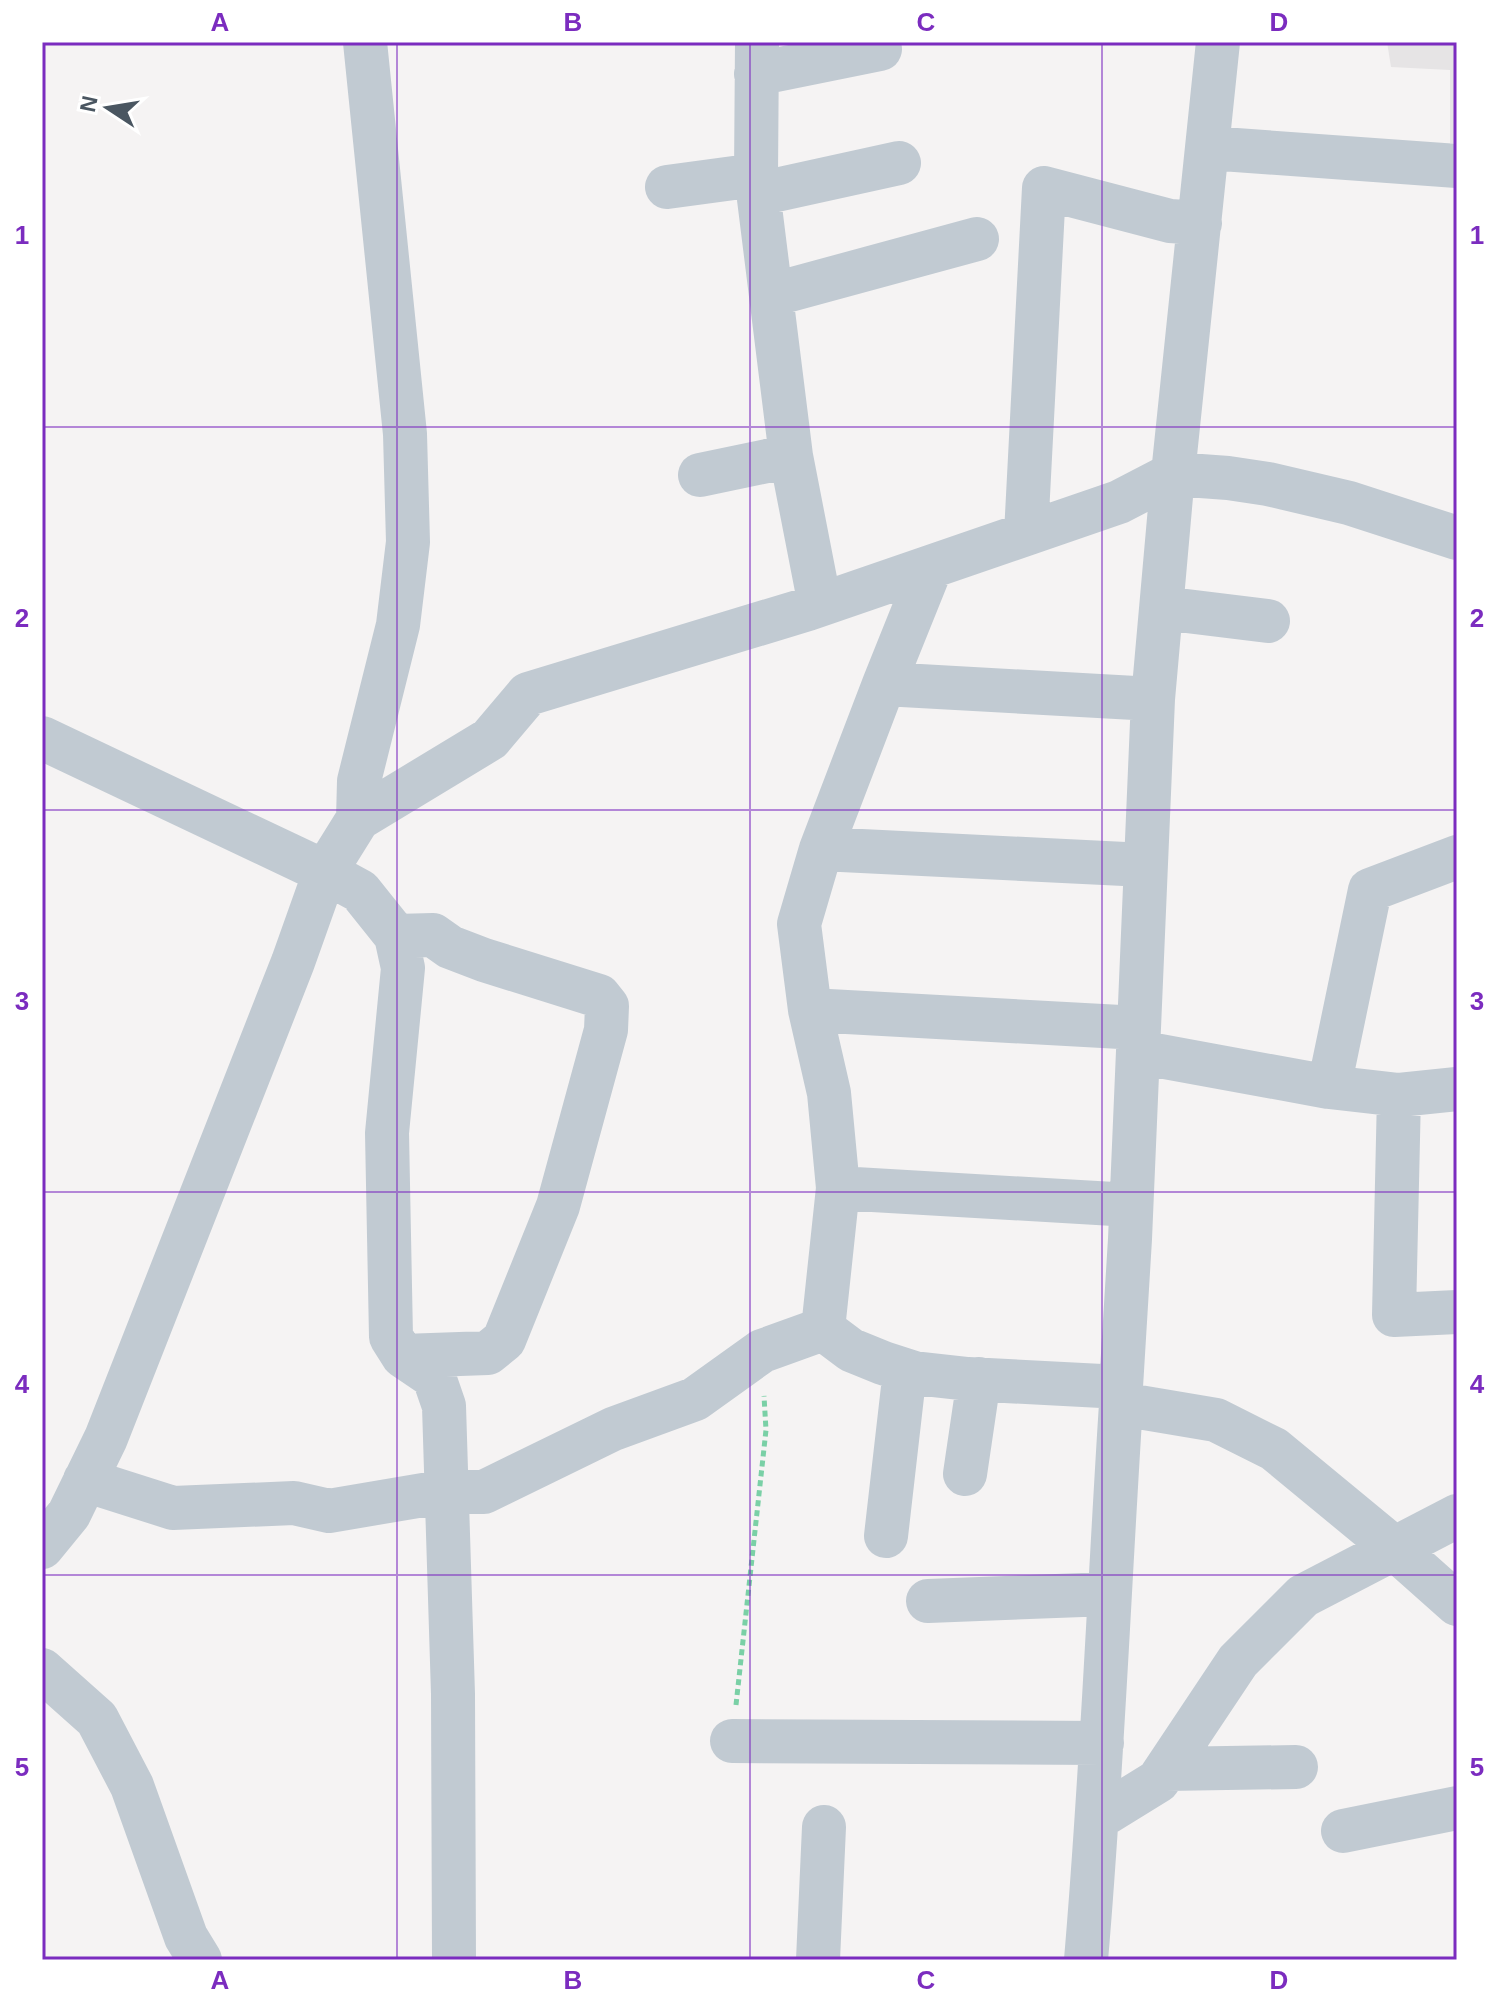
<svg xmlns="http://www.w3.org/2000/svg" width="1499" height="2002" viewBox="0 0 1499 2002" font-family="Helvetica,sans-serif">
<rect width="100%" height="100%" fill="#f5f3f3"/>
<path fill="#e6e4e5" d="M 1387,42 L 1457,42 L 1457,144 L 1450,143 L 1450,70 L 1391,67 Z"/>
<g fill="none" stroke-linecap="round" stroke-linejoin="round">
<path stroke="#7ad0a6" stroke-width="5" stroke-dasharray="6 4" stroke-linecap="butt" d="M 736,1705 L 766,1430 L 764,1396"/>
<path stroke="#c1cad2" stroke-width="44" d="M 757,42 L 756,175 L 791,456 L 820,605
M 756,74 L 880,49
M 1208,148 L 1457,166
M 667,187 L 756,175
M 758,194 L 899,163
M 771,295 L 977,239
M 700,475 L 791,456
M 1026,534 L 1044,188 L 1170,221 L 1200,223
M 1162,608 L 1268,621
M 884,684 L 1153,699
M 42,738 L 325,872 L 360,891 L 396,936 L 403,968 L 387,1133 L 391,1337 L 403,1356 L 434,1377 L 444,1406 L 453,1694 L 454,1960
M 358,819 L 359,781 L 398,625 L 408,542 L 405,434 L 365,42
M 821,849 L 1145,865
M 396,936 L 433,935 L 450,947 L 484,960 L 599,996 L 607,1006 L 606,1030 L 558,1206 L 504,1340 L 488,1353 L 403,1356
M 810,1010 L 1139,1028
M 1138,1052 L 1329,1087 L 1399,1095 L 1457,1089
M 1329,1087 L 1370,890 L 1457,857
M 1399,1095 L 1394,1315 L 1457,1312
M 838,1188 L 1131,1205
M 823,1329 L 838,1188 L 829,1093 L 810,1010 L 799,924 L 821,849 L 884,684 L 931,567
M 1121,1404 L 1216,1420 L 1274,1449 L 1394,1548 L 1457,1604
M 965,1474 L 979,1379
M 85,1480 L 173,1508 L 294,1503 L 329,1511 L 447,1491 L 484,1492 L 613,1429 L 695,1399 L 762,1351 L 823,1329 L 851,1350 L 883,1363 L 914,1373 L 968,1379 L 1121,1387
M 886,1536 L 905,1370
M 42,1547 L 69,1514 L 106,1438 L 293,962 L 325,872 L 358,819 L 490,739 L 528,694 L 808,609 L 1119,502 L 1173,474 L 1228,478 L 1268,484 L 1349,503 L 1457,538
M 928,1601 L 1109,1594
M 42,1670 L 97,1719 L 132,1786 L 186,1937 L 200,1960
M 732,1741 L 1102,1743
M 1166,1769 L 1296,1767
M 1098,1818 L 1158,1781 L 1238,1661 L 1303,1596 L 1457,1516
M 1343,1831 L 1457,1808
M 818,1960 L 824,1827
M 1086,1960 C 1102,1775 1109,1590 1121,1404 L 1121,1387 L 1130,1239 L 1153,699 L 1173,474 L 1218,42"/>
</g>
<path fill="none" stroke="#7b2cbf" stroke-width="2" stroke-opacity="0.55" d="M 397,42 L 397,1960M 750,42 L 750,1960M 1102,42 L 1102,1960M 42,427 L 1457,427M 42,810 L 1457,810M 42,1192 L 1457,1192M 42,1575 L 1457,1575"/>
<rect width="1499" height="2002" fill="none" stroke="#ffffff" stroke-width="88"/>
<g transform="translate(108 108) rotate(282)" stroke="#ffffff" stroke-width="6" paint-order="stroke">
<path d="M0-6L14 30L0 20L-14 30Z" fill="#4a5661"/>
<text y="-12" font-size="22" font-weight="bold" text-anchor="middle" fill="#4a5661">N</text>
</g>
<rect x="44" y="44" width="1411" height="1914" fill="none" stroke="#7b2cbf" stroke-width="3"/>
<g font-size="26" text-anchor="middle" font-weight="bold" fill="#7b2cbf">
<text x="220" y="31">A</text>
<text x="573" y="31">B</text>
<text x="926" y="31">C</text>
<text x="1279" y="31">D</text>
<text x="22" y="244">1</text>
<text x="1477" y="244">1</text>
<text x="22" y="627">2</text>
<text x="1477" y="627">2</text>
<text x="22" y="1010">3</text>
<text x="1477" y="1010">3</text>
<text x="22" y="1393">4</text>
<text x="1477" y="1393">4</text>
<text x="22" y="1776">5</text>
<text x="1477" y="1776">5</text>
<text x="220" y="1989">A</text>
<text x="573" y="1989">B</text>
<text x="926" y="1989">C</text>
<text x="1279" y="1989">D</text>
</g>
</svg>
